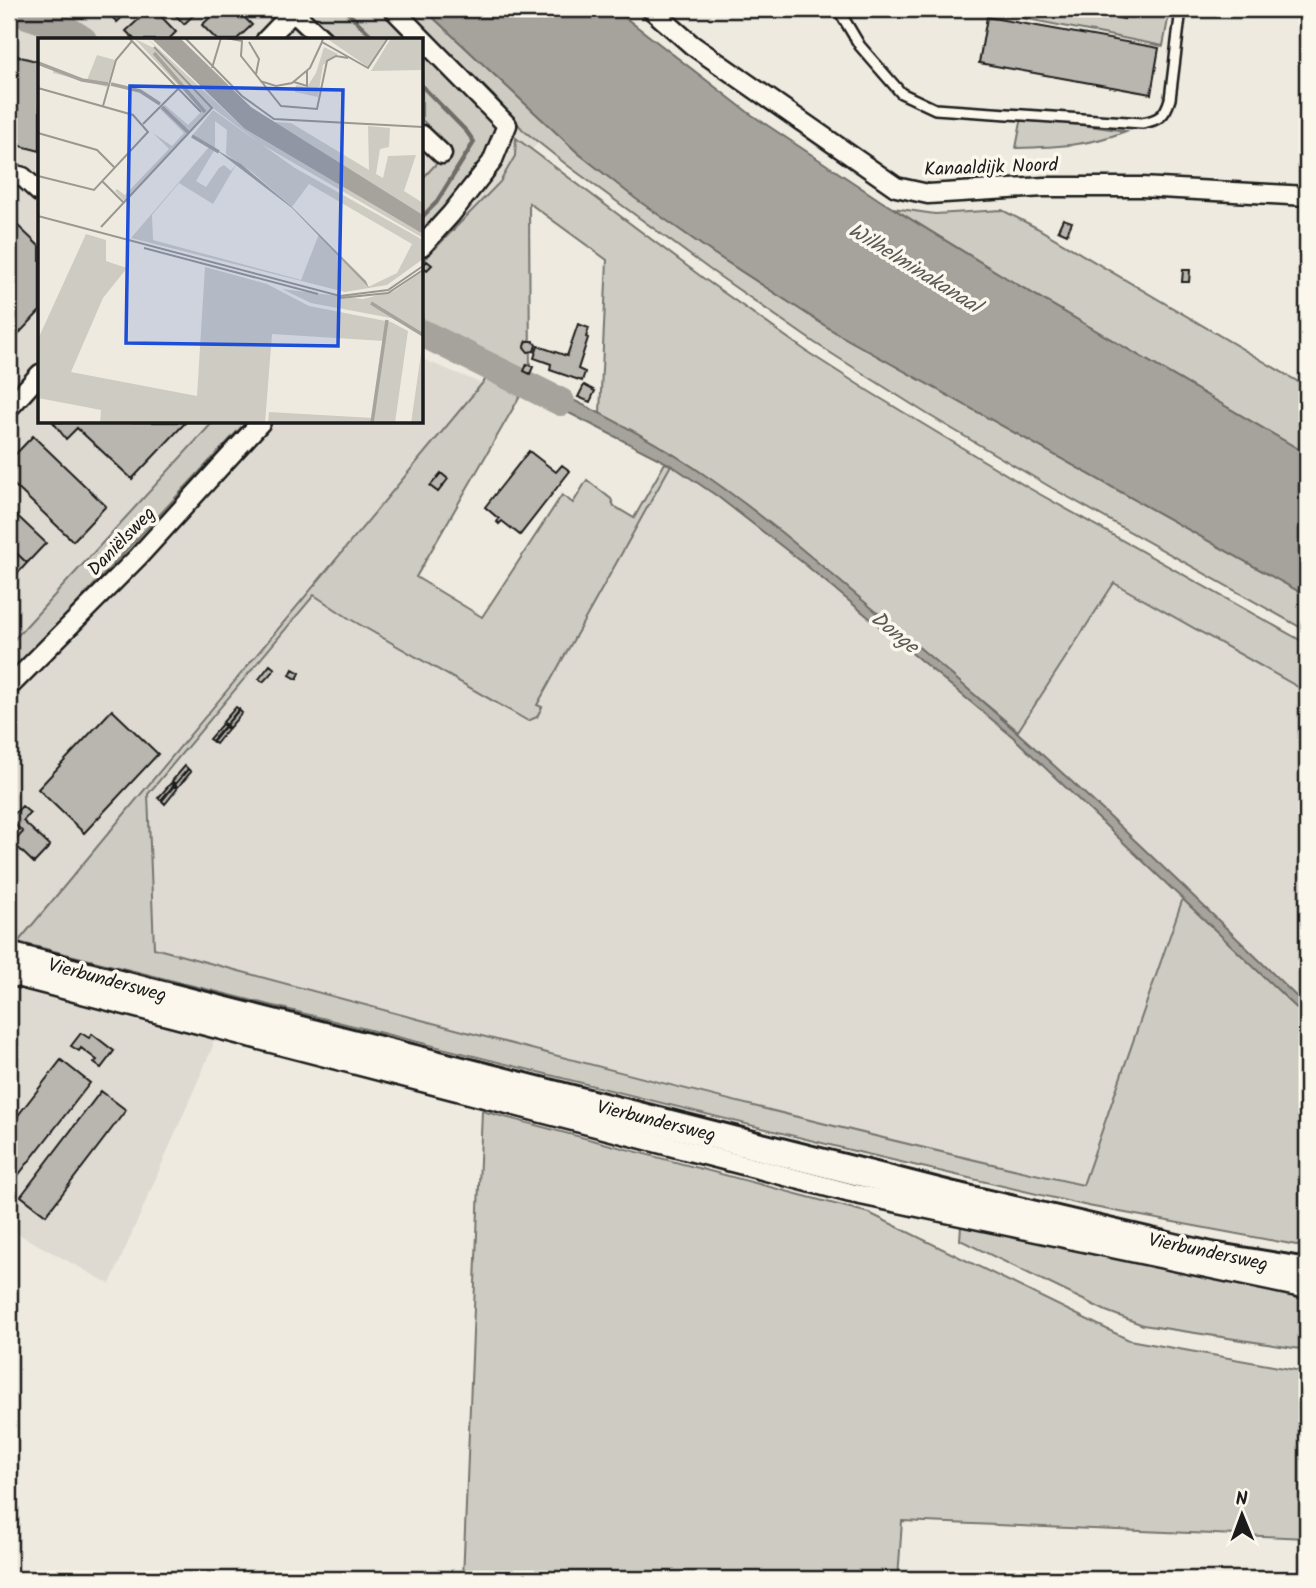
<svg xmlns="http://www.w3.org/2000/svg" width="1316" height="1588" viewBox="0 0 1316 1588" font-family="Kalam,sans-serif">
<rect width="100%" height="100%" fill="#eeeadf"/>
<filter id="ink" filterUnits="userSpaceOnUse"><feTurbulence type="fractalNoise" baseFrequency=".0143" numOctaves="2"/><feDisplacementMap in="SourceGraphic" scale="14" xChannelSelector="R" yChannelSelector="G"/><feConvolveMatrix kernelMatrix="1 2 1 2 8 2 1 2 1" color-interpolation-filters="sRGB"/></filter>
<g filter="url(#ink)">
<path fill="#dedad1" d="M 9,9 L 415,9 L 547,133 L 496,190 L 422,265 L 422,40 L 40,40 L 40,422 L 422,422 L 422,359 L 483,384 L 311,587 L 18,942 L 9,940 Z
M 671,465 L 717,496 L 802,562 L 1012,737 L 1113,583 L 1307,692 L 1307,1007 L 1186,888 L 1083,1185 L 859,1134 L 369,1007 L 154,948 L 148,794 L 315,595 L 350,619 L 528,720 Z
M 9,970 L 211,1023 L 213,1046 L 110,1284 L 9,1229 Z"/>
<path fill="#ceccc2" stroke="#75746f" stroke-width="2" d="M 305,9 L 387,9 L 418,40 L 338,40 Z
M 405,9 L 424,9 L 578,153 L 637,199 L 713,253 L 838,334 L 1307,596 L 1307,631 L 1052,488 L 927,414 L 815,343 L 709,269 L 567,165 L 523,130 L 494,96 Z
M 1023,9 L 1170,9 L 1163,46 L 1023,18 Z
M 422,45 L 502,127 L 488,163 L 422,234 L 422,179 L 451,148 L 422,120 Z
M 1022,117 L 1126,131 C 1088,146 1056,147 1016,148 Z
M 516,138 L 703,278 L 809,353 L 870,392 L 1027,487 L 1307,644 L 1307,692 L 1114,583 L 1018,731 L 761,517 L 693,467 L 600,413 L 607,260 L 529,203 L 530,379 L 416,577 L 482,617 L 562,495 L 573,503 L 587,480 L 611,499 L 614,506 L 634,518 L 665,463 L 671,465 L 537,705 L 542,707 L 537,717 L 528,721 L 350,619 L 314,595 L 148,794 L 154,948 C 463,1032 771,1114 1083,1185 L 1183,898 L 1307,1018 L 1307,1247 L 1088,1206 L 850,1150 L 18,942 L 495,368 L 422,330 L 422,262 L 500,182 L 515,156 Z
M 893,208 L 935,214 L 1002,210 L 1037,228 L 1307,387 L 1307,454 L 1008,279 Z
M 213,422 L 246,422 L 9,676 L 9,645 Z
M 482,1111 L 869,1213 L 1129,1340 L 1307,1372 L 1307,1538 L 902,1521 L 898,1579 L 463,1579 Z
M 963,1224 L 1206,1278 L 1307,1296 L 1307,1350 L 1143,1325 L 1106,1311 L 960,1240 L 961,1226 Z"/>
<path fill="#a6a39d" stroke="#6f6d69" stroke-width="2" d="M 424,9 L 614,9 L 749,113 L 881,201 L 1008,279 L 1307,454 L 1307,596 L 838,334 L 713,253 L 636,199 L 578,153 Z
M 530,379 C 586,406 641,432 693,467 C 763,513 827,571 891,624 C 1037,744 1173,875 1307,1007 L 1307,1018 L 1013,737 L 802,562 L 717,496 L 671,465 L 524,390 Z"/>
<g fill="none" stroke-linecap="round" stroke-linejoin="round">
<path stroke="#6f6d69" stroke-width="4.5" d="M 344,9 L 376,40
M 422,86 L 467,132 L 474,142 L 436,203 L 422,217"/>
<path stroke="#a6a39d" stroke-width="28" d="M 9,9 L 63,27 L 83,40
M 422,333 L 561,402"/>
</g>
<path fill="#b9b6af" stroke="#1c1c1c" stroke-width="2" d="M 104,9 L 131,9 L 117,22 Z
M 150,9 L 154,9 L 176,32 L 168,40 L 135,40 L 126,31 Z
M 170,9 L 200,9 L 184,24 Z
M 219,9 L 236,9 L 252,25 L 236,40 L 217,40 L 202,25 Z
M 1064,9 L 1098,9 L 1097,14 Z
M 1115,9 L 1126,9 L 1124,19 L 1114,17 Z
M 987,17 L 1159,48 L 1151,94 L 979,63 Z
M 9,54 L 40,62 L 40,151 L 9,143 Z
M 1063,219 L 1072,222 L 1067,234 L 1058,230 Z
M 15,223 L 40,247 L 40,311 L 9,344 L 9,230 Z
M 427,261 L 432,265 L 427,270 L 422,266 Z
M 1183,270 L 1190,270 L 1189,282 L 1182,282 Z
M 578,324 L 589,328 L 586,337 L 588,338 L 578,369 L 585,372 L 582,381 L 550,370 L 551,364 L 534,358 L 538,346 L 567,356 Z
M 527,341 L 533,341 L 536,345 L 534,351 L 528,352 L 524,347 Z
M 527,364 L 533,367 L 530,374 L 524,371 Z
M 584,385 L 595,391 L 590,402 L 578,397 Z
M 53,422 L 186,422 L 132,479 L 77,428 L 66,439 Z
M 33,436 L 106,506 L 73,541 L 9,480 L 9,461 Z
M 529,451 L 556,472 L 562,465 L 570,471 L 520,535 L 502,521 L 499,524 L 497,522 L 499,519 L 485,507 Z
M 441,473 L 448,479 L 438,492 L 430,486 Z
M 9,508 L 46,543 L 27,563 L 9,546 Z
M 9,546 L 27,563 L 9,583 Z
M 270,665 L 275,669 L 263,682 L 259,679 Z
M 293,669 L 300,673 L 297,679 L 290,675 Z
M 236,707 L 239,709 L 226,725 L 223,722 Z
M 112,710 L 158,754 L 84,833 L 38,789 Z
M 239,710 L 242,713 L 229,728 L 226,725 Z
M 222,724 L 225,726 L 212,741 L 209,739 Z
M 225,727 L 228,729 L 216,744 L 213,742 Z
M 185,766 L 188,769 L 175,784 L 172,781 Z
M 188,769 L 191,772 L 178,787 L 175,785 Z
M 171,783 L 174,785 L 161,800 L 158,798 Z
M 174,786 L 177,789 L 165,804 L 162,801 Z
M 22,806 L 30,813 L 23,821 L 50,846 L 34,863 L 13,843 L 23,832 L 9,819 Z
M 81,1033 L 89,1038 L 92,1034 L 114,1051 L 101,1068 L 94,1063 L 97,1060 L 81,1048 L 79,1051 L 71,1046 Z
M 61,1060 L 90,1083 L 9,1187 L 9,1127 Z
M 101,1091 L 126,1110 L 46,1215 L 21,1196 Z"/>
<g fill="none" stroke-linecap="round" stroke-linejoin="round">
<g stroke="#1c1c1c" stroke-width="14">
<path id="service" d="M 838,9 L 860,46 L 901,93 L 935,109 L 1142,123 C 1159,120 1165,116 1170,99 L 1181,9"/>
</g>
<g stroke="#1c1c1c" stroke-width="23">
<path id="minor" d="M 290,9 L 323,40
M 393,9 L 507,125 L 492,162 L 451,214 L 422,246
M 651,9 L 692,45 L 896,187 L 928,194 L 1044,187 L 1141,187 L 1307,196
M 266,40 L 293,12
M 422,135 L 442,154
M 9,173 L 23,177 L 40,193
M 9,408 L 40,374
M 9,687 L 138,557 L 261,422
M 9,975 L 851,1193 L 1307,1289"/>
</g>
<g stroke="#1c1c1c" stroke-width="32">
<path id="primary" d="M 9,956 L 950,1195 L 1211,1256 L 1307,1272"/>
</g>
<use href="#service" stroke="#fbf7ec" stroke-width="9"/>
<use href="#minor" stroke="#fbf7ec" stroke-width="18"/>
<use href="#primary" stroke="#fbf7ec" stroke-width="26"/>
</g>
</g>
<g text-anchor="middle" dominant-baseline="central" stroke-width="7" stroke-linejoin="round" paint-order="stroke">
<g font-size="19" fill="#1c1c1c" stroke="#fbf7ec">
<text transform="translate(991 168) rotate(-2)">Kanaaldijk Noord</text>
<text transform="translate(122 542) rotate(-46)">Daniëlsweg</text>
<text transform="translate(107 981) rotate(15)">Vierbundersweg</text>
<text transform="translate(656 1122) rotate(14)">Vierbundersweg</text>
<text transform="translate(1208 1253) rotate(12)">Vierbundersweg</text>
</g>
<g font-size="21" font-style="italic" fill="#5a5956" stroke="#fbf7ec">
<text transform="translate(914 269) rotate(32)">Wilhelminakanaal</text>
<text transform="translate(894 633) rotate(39)">Donge</text>
</g>
</g>
<g transform="translate(38 38)">
<rect width="385" height="385" fill="#eeeadf"/>
<path d="M 109,0 L 207,91 L 385,196 L 385,200 L 223,106 L 176,71 ZM 288,0 L 349,0 L 330,29 ZM 353,0 L 385,0 L 385,32 L 333,33 ZM 97,1 L 116,10 L 173,70 L 86,163 L 77,153 L 79,151 L 87,157 L 131,111 L 115,95 L 134,108 L 146,95 L 122,71 L 127,67 L 150,87 L 164,73 ZM 286,9 L 300,16 L 285,27 L 280,59 L 257,54 L 258,47 L 269,49 L 278,35 ZM 59,17 L 77,22 L 69,49 L 15,35 L 15,31 L 49,42 ZM 175,72 L 257,130 L 385,202 L 385,221 L 349,247 L 307,254 L 93,200 L 171,109 L 154,98 ZM 177,83 L 189,92 L 188,116 L 214,134 L 254,169 L 271,146 L 374,206 L 359,235 L 330,249 L 281,196 L 263,242 L 115,202 L 114,177 L 141,145 L 175,166 L 199,125 L 193,133 L 186,127 L 181,130 L 168,149 L 158,143 L 177,111 ZM 236,84 L 253,85 L 331,132 L 330,88 L 352,90 L 351,109 L 342,111 L 338,136 L 345,140 L 350,118 L 378,117 L 366,153 L 385,165 L 385,177 ZM 48,196 L 68,202 L 68,223 L 89,230 L 65,260 L 33,334 L 159,358 L 167,229 L 229,246 L 271,268 L 353,284 L 370,293 L 357,385 L 230,385 L 231,374 L 335,380 L 346,303 L 234,296 L 227,385 L 62,385 L 63,372 L 0,360 L 0,301 ZM 385,233 L 385,297 L 353,280 L 273,265 L 244,251 L 325,261 L 356,253 ZM 385,302 L 385,385 L 373,385 Z" fill="#ceccc2" fill-rule="evenodd"/>
<path d="M 113,0 L 142,0 L 213,69 L 385,177 L 385,196 L 207,91 ZM 177,111 L 203,126 L 254,169 L 328,243 L 331,250 L 254,170 Z" fill="#a6a39d"/>
<path fill="none" stroke="#a6a39d" stroke-width="3.5" d="M 116,15 L 167,74M 0,25 L 44,42 L 70,46M 73,46 L 102,53 L 122,66M 124,69 L 151,95M 154,98 L 181,114M 333,265 L 385,297M 334,385 L 349,282"/>
<path fill="none" stroke="#9a9891" stroke-width="2" d="M 91,0 L 163,74M 147,0 L 204,58 L 236,81 L 385,89M 188,0 L 204,3 L 203,18 L 243,68 L 279,71 L 289,23 L 298,18 L 310,20M 285,0 L 284,4 L 330,30 L 350,0M 211,4 L 221,21 L 218,36M 174,30 L 183,0M 222,43 L 238,48 L 254,45 L 272,30 L 284,4M 256,44 L 269,48 L 269,32M 0,50 L 95,77 L 110,94 L 56,152 L 0,138M 65,68 L 78,22 L 94,3M 105,86 L 140,51M 0,95 L 59,112 L 77,130M 64,143 L 86,165M 0,178 L 302,258 L 350,252 L 385,228M 63,189 L 174,70 L 116,9M 106,210 L 280,256M 302,260 L 350,255 L 385,232"/>
<path fill="#1d4ed8" fill-opacity="0.15" stroke="#1d4ed8" stroke-width="3.5" d="M 92,48 L 305,52 L 300,308 L 88,305 Z"/>
<rect width="385" height="385" fill="none" stroke="#1c1c1c" stroke-width="3.5"/>
</g>
<rect width="1316" height="1588" fill="none" stroke="#fbf7ec" stroke-width="35"/>
<rect x="18" y="18" width="1281" height="1553" fill="none" stroke="#1c1c1c" stroke-width="2.5" filter="url(#ink)"/>
<g transform="translate(1242 1515) rotate(359)" stroke="#fbf7ec" stroke-width="5" paint-order="stroke">
<path d="M0-5L12 26L0 18L-12 26Z" fill="#1c1c1c"/>
<text y="-10" font-size="19" font-weight="bold" text-anchor="middle" fill="#1c1c1c">N</text>
</g>
</svg>
